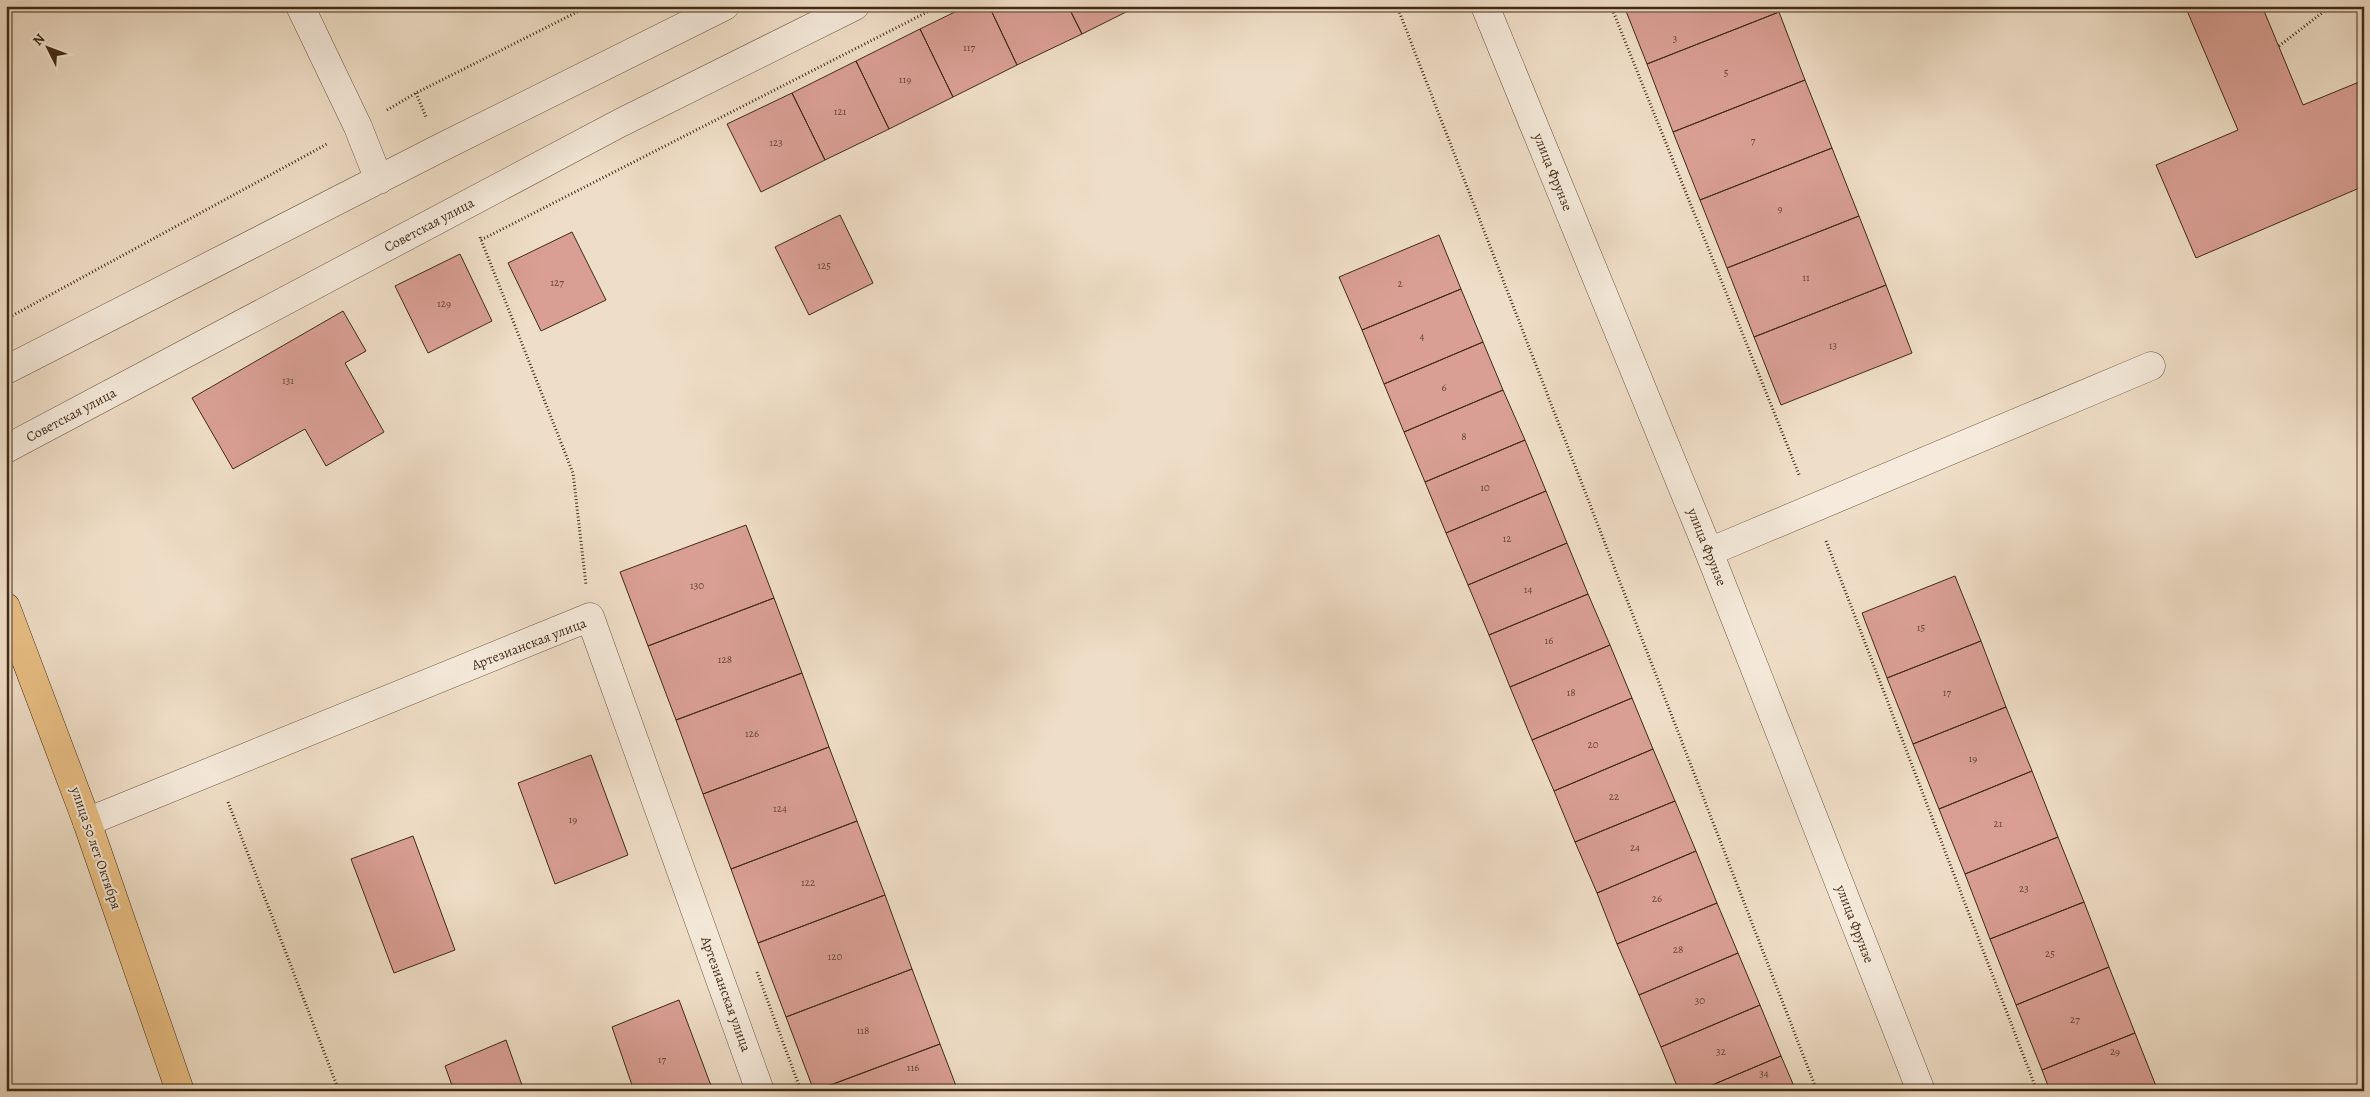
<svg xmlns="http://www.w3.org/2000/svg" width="2370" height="1097" viewBox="0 0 2370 1097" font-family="Alegreya,serif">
<rect width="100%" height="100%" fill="#efdec7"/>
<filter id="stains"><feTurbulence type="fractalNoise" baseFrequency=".004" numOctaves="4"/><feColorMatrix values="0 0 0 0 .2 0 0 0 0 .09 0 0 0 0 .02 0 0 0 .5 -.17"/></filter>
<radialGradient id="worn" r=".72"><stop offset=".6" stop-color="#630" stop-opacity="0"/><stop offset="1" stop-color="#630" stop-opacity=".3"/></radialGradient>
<path fill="#d99f94" stroke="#412a15" d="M 967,6 L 989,6 L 1017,65 L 953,97 L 920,29 Z
M 989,6 L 1068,6 L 1082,34 L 1017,65 Z
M 1068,6 L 1138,6 L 1082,34 Z
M 1624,6 L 1777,6 L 1779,12 L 1647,64 Z
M 2185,6 L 2262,6 L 2303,105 L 2364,80 L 2364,186 L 2196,258 L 2156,165 L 2238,130 Z
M 1779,12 L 1805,80 L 1673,132 L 1647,64 Z
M 920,29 L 953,97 L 889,129 L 856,61 Z
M 856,61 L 889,129 L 825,160 L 792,93 Z
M 1805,80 L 1832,148 L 1700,200 L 1673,132 Z
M 792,93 L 825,160 L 761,192 L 727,124 Z
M 1832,148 L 1859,216 L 1727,268 L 1700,200 Z
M 840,215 L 873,283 L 809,315 L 775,247 Z
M 1859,216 L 1886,285 L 1754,337 L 1727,268 Z
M 572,232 L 606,300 L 541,331 L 508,263 Z
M 1439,235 L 1461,289 L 1362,330 L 1339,277 Z
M 460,254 L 492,321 L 428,353 L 395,286 Z
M 1886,285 L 1912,353 L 1781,405 L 1754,337 Z
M 1461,289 L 1483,342 L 1384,384 L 1362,330 Z
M 343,311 L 366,351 L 345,363 L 384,432 L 326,466 L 305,429 L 233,469 L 192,398 Z
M 1483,342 L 1503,390 L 1404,432 L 1384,384 Z
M 1503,390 L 1525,440 L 1425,482 L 1404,432 Z
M 1525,440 L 1546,491 L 1446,533 L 1425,482 Z
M 1546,491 L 1567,543 L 1468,585 L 1446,533 Z
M 746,525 L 774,598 L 648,646 L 620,572 Z
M 1567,543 L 1588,594 L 1489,635 L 1468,585 Z
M 1955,576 L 1981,641 L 1887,678 L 1862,613 Z
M 1588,594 L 1610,645 L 1510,687 L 1489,635 Z
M 774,598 L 802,673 L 676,720 L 648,646 Z
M 1981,641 L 2006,707 L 1913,744 L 1887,678 Z
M 1610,645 L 1632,698 L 1532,740 L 1510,687 Z
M 802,673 L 829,747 L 703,794 L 676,720 Z
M 1632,698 L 1653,749 L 1554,791 L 1532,740 Z
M 2006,707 L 2032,771 L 1939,809 L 1913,744 Z
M 829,747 L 857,821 L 731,869 L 703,794 Z
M 1653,749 L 1675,801 L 1575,842 L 1554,791 Z
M 591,755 L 628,855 L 555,884 L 518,783 Z
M 2032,771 L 2058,837 L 1965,874 L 1939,809 Z
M 1675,801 L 1696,851 L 1597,893 L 1575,842 Z
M 857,821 L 885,895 L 758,943 L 731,869 Z
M 413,836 L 455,950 L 394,973 L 351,859 Z
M 2058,837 L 2084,902 L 1990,939 L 1965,874 Z
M 1696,851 L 1717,903 L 1617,944 L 1597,893 Z
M 885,895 L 912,969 L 786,1017 L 758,943 Z
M 2084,902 L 2109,967 L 2016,1005 L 1990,939 Z
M 1717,903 L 1738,953 L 1639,995 L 1617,944 Z
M 1738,953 L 1760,1005 L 1661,1047 L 1639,995 Z
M 2109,967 L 2135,1033 L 2042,1070 L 2016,1005 Z
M 912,969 L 940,1044 L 814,1091 L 786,1017 Z
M 679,1000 L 713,1091 L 634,1091 L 612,1027 Z
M 1760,1005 L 1781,1056 L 1698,1091 L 1679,1091 L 1661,1047 Z
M 2135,1033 L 2158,1091 L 2050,1091 L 2042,1070 Z
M 506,1040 L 524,1091 L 454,1091 L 445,1066 Z
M 940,1044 L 958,1091 L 815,1091 Z
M 1781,1056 L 1796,1091 L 1698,1091 Z"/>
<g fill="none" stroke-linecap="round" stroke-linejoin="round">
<g stroke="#6c5742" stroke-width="29">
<path id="minor" d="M 300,6 L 358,127 L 379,180
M 1485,6 L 1709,552 L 1921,1091
M 6,370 L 440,148 L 725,6
M 6,449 L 620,123 L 855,6
M 1709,552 L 2151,366
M 87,822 L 590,617 L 760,1091"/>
</g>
<g stroke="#412a15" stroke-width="29">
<path id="highway" d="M 6,607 L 87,822 L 180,1091"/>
</g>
<path stroke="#412a15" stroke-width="3" stroke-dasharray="1 2.5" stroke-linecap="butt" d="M 1397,6 L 1817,1091
M 1611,6 L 1800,477
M 2279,46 L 2331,6
M 416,93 L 426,117
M 387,110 L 416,93 L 589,6
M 480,237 L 573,473 L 586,585
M 481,240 L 939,6
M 6,319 L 327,144
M 1826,541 L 2037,1091
M 228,802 L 339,1091
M 757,972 L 801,1091"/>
<use href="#minor" stroke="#f5eadb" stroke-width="28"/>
<use href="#highway" stroke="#e8bf84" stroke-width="28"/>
</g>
<g text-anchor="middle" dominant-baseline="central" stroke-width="4" stroke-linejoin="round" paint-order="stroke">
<g font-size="11" fill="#674735">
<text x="1675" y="38">3</text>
<text x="969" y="47">117</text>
<text x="1726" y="72">5</text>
<text x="905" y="79">119</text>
<text x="840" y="111">121</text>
<text x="1753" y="140">7</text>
<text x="776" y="142">123</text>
<text x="1780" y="208">9</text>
<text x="824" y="265">125</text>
<text x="1806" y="277">11</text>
<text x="557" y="282">127</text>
<text x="1400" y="283">2</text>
<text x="444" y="303">129</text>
<text x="1422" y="336">4</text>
<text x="1833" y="345">13</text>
<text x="288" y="380">131</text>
<text x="1444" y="387">6</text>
<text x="1464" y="436">8</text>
<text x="1485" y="487">10</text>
<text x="1507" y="538">12</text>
<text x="697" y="585">130</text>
<text x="1528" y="589">14</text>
<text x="1921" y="627">15</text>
<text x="1549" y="640">16</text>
<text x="725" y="659">128</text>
<text x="1571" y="692">18</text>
<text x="1947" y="692">17</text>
<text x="752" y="733">126</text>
<text x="1593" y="744">20</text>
<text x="1973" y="758">19</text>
<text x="1614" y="796">22</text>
<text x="780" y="808">124</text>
<text x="573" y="819">19</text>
<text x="1998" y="823">21</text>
<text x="1635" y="847">24</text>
<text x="808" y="882">122</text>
<text x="2024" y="888">23</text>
<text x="1657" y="898">26</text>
<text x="1678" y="949">28</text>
<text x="2050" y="953">25</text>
<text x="835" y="956">120</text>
<text x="1700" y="1000">30</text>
<text x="2075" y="1019">27</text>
<text x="863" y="1030">118</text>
<text x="1721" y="1051">32</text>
<text x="2115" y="1051">29</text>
<text x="662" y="1059">17</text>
<text x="913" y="1067">116</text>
<text x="1764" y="1073">34</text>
</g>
<g font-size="14" fill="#412a15" stroke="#f5eadb">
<text transform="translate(1553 172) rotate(68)">улица Фрунзе</text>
<text transform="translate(429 225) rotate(-28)">Советская улица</text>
<text transform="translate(71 415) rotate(-28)">Советская улица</text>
<text transform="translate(1707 547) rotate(68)">улица Фрунзе</text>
<text transform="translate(529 644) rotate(-21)">Артезианская улица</text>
<text transform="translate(96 848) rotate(71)">улица 50 лет Октября</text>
<text transform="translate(1855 924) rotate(69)">улица Фрунзе</text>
<text transform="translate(726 994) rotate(70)">Артезианская улица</text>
</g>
</g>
<rect width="2370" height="1097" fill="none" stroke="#efdec7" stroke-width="25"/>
<rect x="8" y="8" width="2355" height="1082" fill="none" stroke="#412a15" stroke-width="2.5"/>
<rect x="12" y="12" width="2345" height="1072" fill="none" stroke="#412a15"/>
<g transform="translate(48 48) rotate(312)" stroke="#f5eadb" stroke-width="4" paint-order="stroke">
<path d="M0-4L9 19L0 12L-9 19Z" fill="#412a15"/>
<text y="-8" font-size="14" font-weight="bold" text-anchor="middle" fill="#412a15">N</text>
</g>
<rect width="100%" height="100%" filter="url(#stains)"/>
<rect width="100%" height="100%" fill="url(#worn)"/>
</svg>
